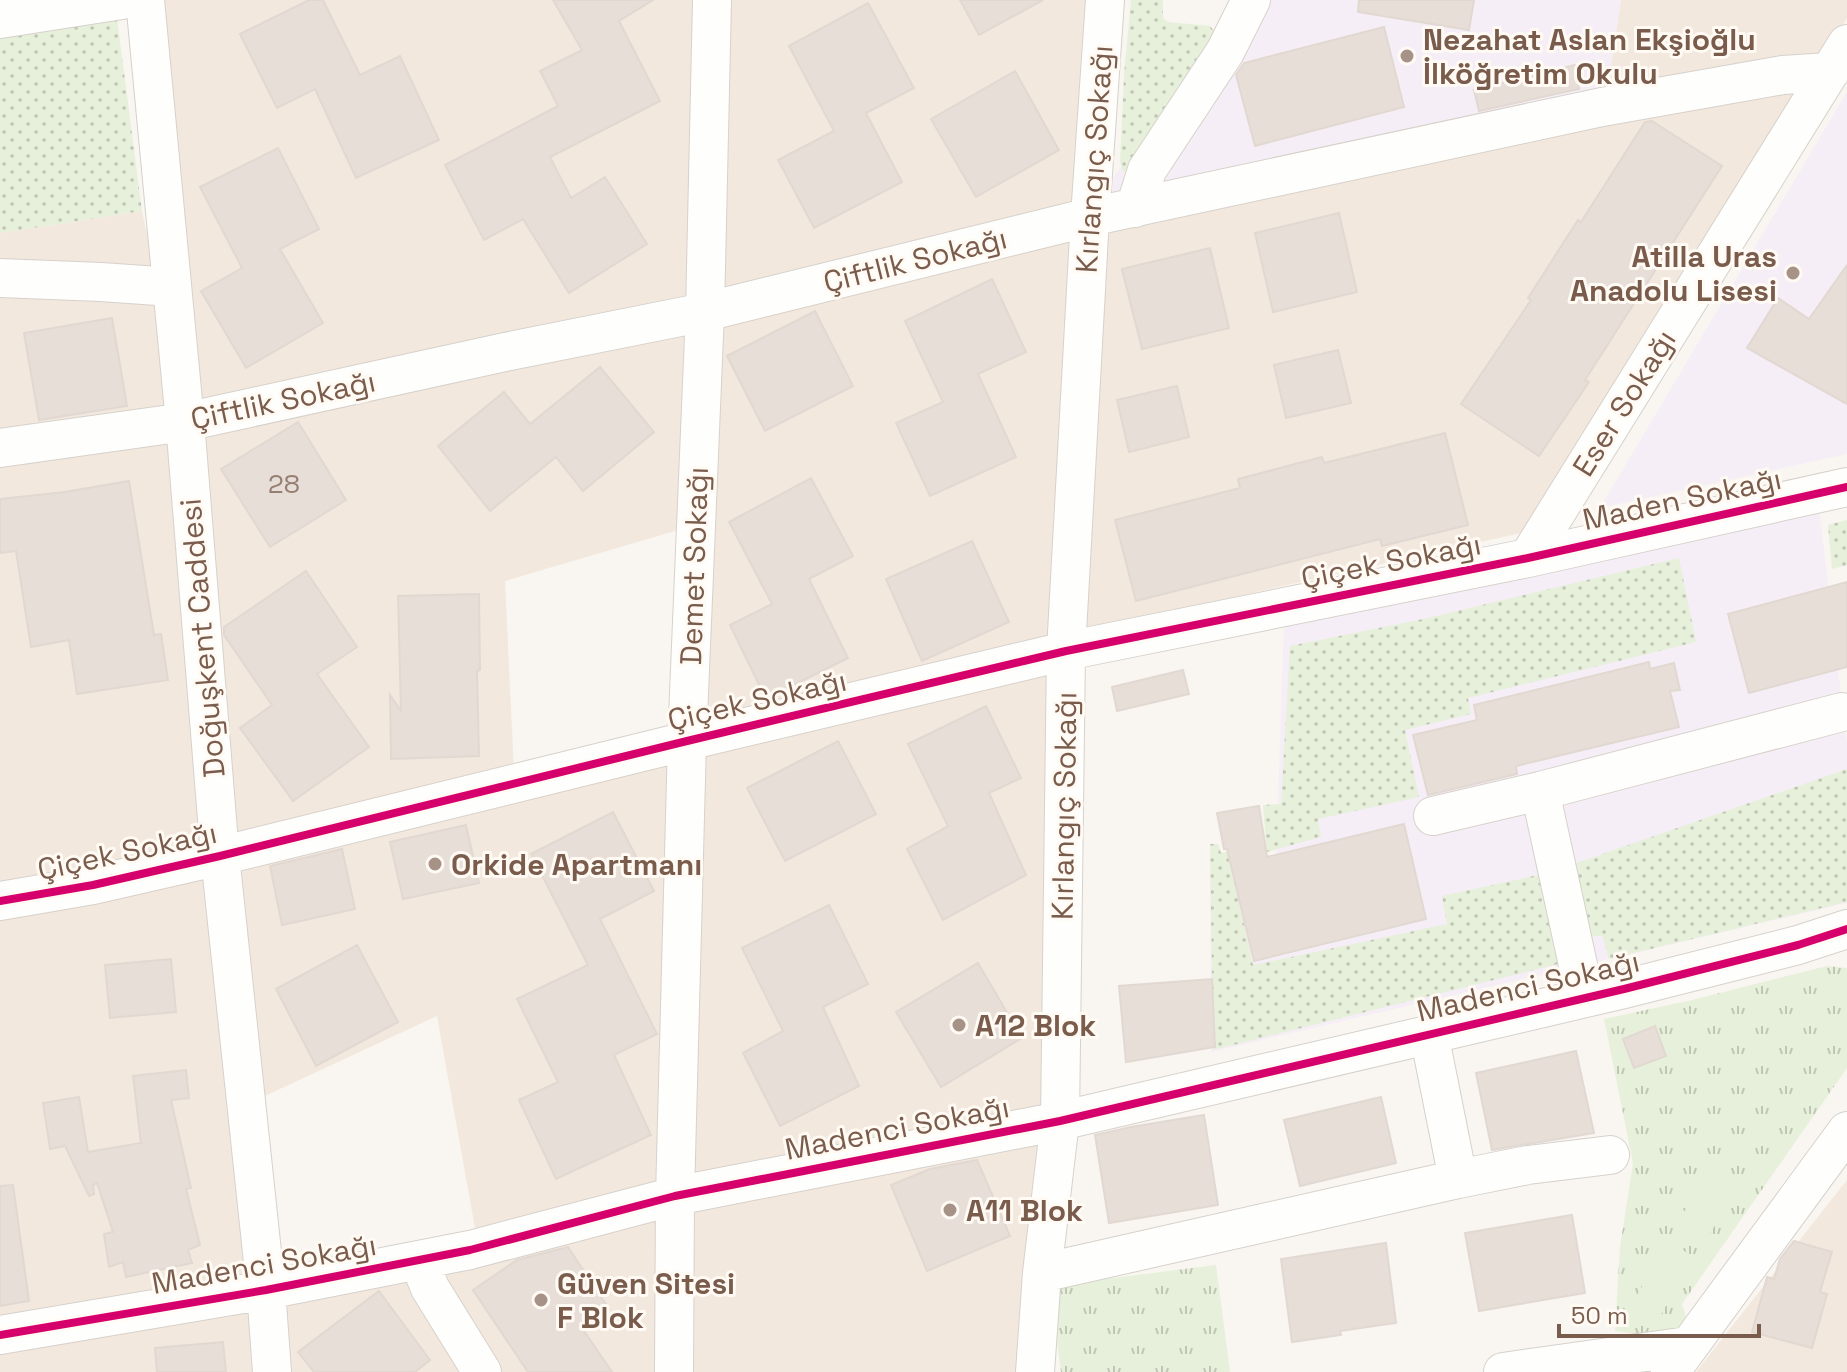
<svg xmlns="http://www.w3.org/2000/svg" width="1847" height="1372" viewBox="0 0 1847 1372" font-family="'Space Grotesk',sans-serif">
<defs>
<pattern id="grass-dots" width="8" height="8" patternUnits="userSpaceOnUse" patternTransform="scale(2)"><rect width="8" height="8" fill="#e7f0db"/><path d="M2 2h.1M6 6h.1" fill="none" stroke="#c0c6b4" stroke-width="1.8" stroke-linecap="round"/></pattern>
<pattern id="park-tufts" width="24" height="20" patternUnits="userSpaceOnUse" patternTransform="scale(2)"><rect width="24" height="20" fill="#e7f0db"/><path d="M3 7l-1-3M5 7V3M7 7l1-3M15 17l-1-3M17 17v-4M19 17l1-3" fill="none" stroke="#c0c6b4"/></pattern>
</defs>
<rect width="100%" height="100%" fill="#f9f5f0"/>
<path fill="#f2e8de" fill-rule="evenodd" d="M 151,0 L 1101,0 L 1082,219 L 1603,112 L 1621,0 L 1847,0 L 1847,18 L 1521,533 L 1085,630 L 1047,1110 L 1033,1372 L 0,1372 L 0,233 L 142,211 L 186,412 ZM 692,526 L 689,742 L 514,772 L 505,581 ZM 437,1016 L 478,1245 L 268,1292 L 254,1101 Z
M 1847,1180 L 1847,1372 L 1696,1372 Z"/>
<path fill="#f6eef6" d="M 1243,0 L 1621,0 L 1604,112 L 1082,220 Z
M 1847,92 L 1847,454 L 1600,508 Z
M 1819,508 L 1847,744 L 1847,903 L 1211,1052 L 1210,876 L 1276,861 L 1284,621 Z"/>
<path fill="url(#grass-dots)" d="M 1131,0 L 1163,0 L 1163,18 L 1168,22 L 1210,26 L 1215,32 L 1131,170 L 1123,172 L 1120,162 L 1124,75 Z
M 117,18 L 142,211 L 0,233 L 0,37 Z
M 1847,520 L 1847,565 L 1832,569 L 1828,525 Z
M 1679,558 L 1696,642 L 1468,698 L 1471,714 L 1405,730 L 1419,797 L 1318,819 L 1321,837 L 1230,862 L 1253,965 L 1447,924 L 1442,896 L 1538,875 L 1558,964 L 1213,1050 L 1210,844 L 1218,844 L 1221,853 L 1266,844 L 1263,805 L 1281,804 L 1290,646 L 1428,618 Z
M 1847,769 L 1847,902 L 1609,959 L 1602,935 L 1587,938 L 1568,866 Z"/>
<path fill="url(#park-tufts)" d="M 1827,966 L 1847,968 L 1847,1068 L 1682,1304 L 1688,1324 C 1666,1339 1640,1335 1615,1331 L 1620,1247 L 1633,1163 L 1604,1019 L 1692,1000 Z
M 1216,1265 L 1230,1372 L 1061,1372 L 1050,1286 Z"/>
<path fill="#e7f0db" d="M 1710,1168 L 1739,1184 L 1703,1246 L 1674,1229 Z
M 1668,1242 L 1695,1257 L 1659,1318 L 1633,1302 Z"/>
<path fill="#e6ded7" stroke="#e2d8d2" stroke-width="2" d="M 309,0 L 323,0 L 360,75 L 400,56 L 439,140 L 356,178 L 315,89 L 277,108 L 240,34 Z
M 553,0 L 653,0 L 619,21 L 660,101 L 550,157 L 571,198 L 605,177 L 647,244 L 569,293 L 523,219 L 484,240 L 445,165 L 558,106 L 540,71 L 582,50 Z
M 960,0 L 1043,0 L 979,35 Z
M 1359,0 L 1474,0 L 1469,30 L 1358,12 Z
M 868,3 L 914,88 L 866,113 L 902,182 L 814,228 L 778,160 L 834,131 L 789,46 Z
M 1384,27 L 1404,107 L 1255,146 L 1236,75 L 1244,63 Z
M 1575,65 L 1579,89 L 1479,111 L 1474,90 Z
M 1015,71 L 1059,150 L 976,197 L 931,119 Z
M 1652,121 L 1722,166 L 1585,380 L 1589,382 L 1539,456 L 1461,404 L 1531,300 L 1528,298 L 1578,220 L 1581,222 L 1645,122 Z
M 278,148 L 319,229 L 280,249 L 323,323 L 246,368 L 201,291 L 242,268 L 200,187 Z
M 1339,213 L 1357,292 L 1273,312 L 1255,233 Z
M 1210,248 L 1229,328 L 1142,349 L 1122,269 Z
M 1847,265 L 1847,404 L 1747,348 L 1778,298 L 1809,319 Z
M 992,279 L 1026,352 L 978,374 L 1016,457 L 930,496 L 896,423 L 943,402 L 905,321 Z
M 815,311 L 853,386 L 765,431 L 727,356 Z
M 112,318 L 127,406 L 39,420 L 24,333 Z
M 1338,350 L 1351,403 L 1286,418 L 1274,365 Z
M 600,367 L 654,432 L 583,491 L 556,457 L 490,511 L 438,446 L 504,392 L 530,424 Z
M 1177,386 L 1189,437 L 1129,452 L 1117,400 Z
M 298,422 L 346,500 L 270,547 L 221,469 Z
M 1445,433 L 1468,525 L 1382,546 L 1380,539 L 1136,601 L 1115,520 L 1240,488 L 1238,479 L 1322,457 L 1324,463 Z
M 811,478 L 853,556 L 809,579 L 848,658 L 766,699 L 730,625 L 772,604 L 729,522 Z
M 129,481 L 154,635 L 161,634 L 168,680 L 77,694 L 69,640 L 31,647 L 16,551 L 0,553 L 0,499 L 65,492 Z
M 972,541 L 1009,622 L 922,661 L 886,579 Z
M 306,571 L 357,647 L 317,674 L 369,747 L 293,801 L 240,728 L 272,705 L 224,635 L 224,627 Z
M 1847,582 L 1847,667 L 1749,693 L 1728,614 Z
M 479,594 L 480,670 L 477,671 L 479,756 L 391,759 L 390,695 L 401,711 L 398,596 Z
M 1649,662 L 1650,669 L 1674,663 L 1680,690 L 1670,691 L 1679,727 L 1516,766 L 1517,774 L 1428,795 L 1413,735 L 1477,720 L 1474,705 Z
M 1183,670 L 1189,694 L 1117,711 L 1112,687 Z
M 986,706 L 1021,778 L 989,793 L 1026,875 L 943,920 L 907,849 L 948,826 L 908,744 Z
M 838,741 L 876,814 L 785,861 L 747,788 Z
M 1259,806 L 1267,857 L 1404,824 L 1426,919 L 1254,961 L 1227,849 L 1224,849 L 1217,813 Z
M 613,812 L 654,891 L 600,919 L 657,1034 L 614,1055 L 651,1135 L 556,1179 L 519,1100 L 558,1082 L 517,999 L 588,965 L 531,854 Z
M 466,825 L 479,883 L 403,899 L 390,842 Z
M 342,849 L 355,909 L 282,925 L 270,866 Z
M 829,905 L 868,984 L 823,1007 L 859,1086 L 780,1126 L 743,1053 L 783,1031 L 742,948 Z
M 357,945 L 398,1022 L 316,1066 L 276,989 Z
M 171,959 L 176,1012 L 110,1018 L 105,965 Z
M 978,963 L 1022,1038 L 941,1087 L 896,1012 Z
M 1212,979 L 1215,1047 L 1126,1062 L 1119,986 Z
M 1655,1026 L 1666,1056 L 1634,1068 L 1623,1039 Z
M 1576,1051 L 1594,1133 L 1492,1150 L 1476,1073 Z
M 186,1070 L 189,1098 L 171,1100 L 191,1188 L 186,1189 L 200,1245 L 188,1250 L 192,1263 L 126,1277 L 123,1262 L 109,1267 L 104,1234 L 113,1232 L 97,1183 L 93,1185 L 94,1194 L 89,1196 L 65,1146 L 50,1149 L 43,1103 L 79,1097 L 88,1152 L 141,1143 L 133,1076 Z
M 1381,1097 L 1396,1163 L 1300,1186 L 1284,1120 Z
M 1204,1115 L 1218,1205 L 1109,1223 L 1095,1135 L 1131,1127 Z
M 977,1160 L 1010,1236 L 927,1271 L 891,1185 L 930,1169 Z
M 13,1185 L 29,1301 L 0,1306 L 0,1186 Z
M 1572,1215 L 1585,1293 L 1479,1311 L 1465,1233 Z
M 1794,1241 L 1832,1252 L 1820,1292 L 1827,1294 L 1812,1348 L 1752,1332 L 1767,1277 L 1774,1279 L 1780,1259 Z
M 1386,1243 L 1396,1323 L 1340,1331 L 1341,1335 L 1292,1342 L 1281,1259 Z
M 568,1247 L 609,1309 L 582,1328 L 612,1372 L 528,1372 L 473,1290 L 517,1260 Z
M 379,1291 L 430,1360 L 415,1372 L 314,1372 L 298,1352 Z
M 223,1342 L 226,1372 L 157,1372 L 155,1348 Z"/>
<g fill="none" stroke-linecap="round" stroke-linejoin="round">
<g stroke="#d7d1cb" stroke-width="40">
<path id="minor" d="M 145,0 L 185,422 L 220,856 L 266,1290 L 272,1372
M 0,19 L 122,0
M 1135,208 L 1147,170 L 1225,52 L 1251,0
M 0,278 L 101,282 L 172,287
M 0,448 L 185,422 L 505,352 L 705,312 L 1090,217 L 1602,107 L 1783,75 L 1830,72
M 1528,558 L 1847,44
M 1540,791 L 1585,997
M 1433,816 L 1540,791 L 1842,712
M 0,901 L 93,885 L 220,856 L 687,741 L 1066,651 L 1528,558 L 1847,487
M 1429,1034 L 1458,1179
M 419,1261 L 430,1288 L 482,1372
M 1042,1273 L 1458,1179 L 1528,1165 L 1610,1155
M 0,1335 L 266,1290 L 470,1250 L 675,1196 L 1060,1121 L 1624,989 L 1798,945 L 1847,929
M 674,1372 L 675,1196 L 687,741 L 705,312 L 712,0
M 1035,1372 L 1042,1273 L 1060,1121 L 1066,651 L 1090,217 L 1105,0
M 1503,1372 L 1688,1346
M 1670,1372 L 1847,1131"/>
</g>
<use href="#minor" stroke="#fefefd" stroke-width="38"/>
<g stroke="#fffaf3" stroke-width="13">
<path id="cycleway" d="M 0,901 L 93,885 L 220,856 L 687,741 L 1066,651 L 1528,558 L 1847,487
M 0,1335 L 266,1290 L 470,1250 L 675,1196 L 1060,1121 L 1624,989 L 1798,945 L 1847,929"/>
</g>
<use href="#cycleway" stroke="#d6006c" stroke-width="8"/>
</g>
<g fill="#a69286" stroke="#fffaf3" stroke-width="3">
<circle cx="1407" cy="56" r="8"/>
<circle cx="1793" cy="273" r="8"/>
<circle cx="435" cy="864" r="8"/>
<circle cx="959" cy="1025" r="8"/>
<circle cx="950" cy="1210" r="8"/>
<circle cx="541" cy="1300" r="8"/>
</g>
<g text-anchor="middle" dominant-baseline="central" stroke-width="6" stroke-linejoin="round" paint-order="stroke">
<g font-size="26" fill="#977e72">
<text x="284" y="484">28</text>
</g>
<g font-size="30" font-weight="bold" fill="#7a5c4d" stroke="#fffaf3" text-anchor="start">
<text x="1423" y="39">Nezahat Aslan Ekşioğlu<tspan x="1423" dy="34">İlköğretim Okulu</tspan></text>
<text x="1777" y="256" text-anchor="end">Atilla Uras<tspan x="1777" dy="34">Anadolu Lisesi</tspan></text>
<text x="451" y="864">Orkide Apartmanı</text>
<text x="975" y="1025">A12 Blok</text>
<text x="966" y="1210">A11 Blok</text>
<text x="557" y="1283">Güven Sitesi<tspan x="557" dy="34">F Blok</tspan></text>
</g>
<g font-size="30" fill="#7a5c4d" stroke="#fffaf3">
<text transform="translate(1094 159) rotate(-86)">Kırlangıç Sokağı</text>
<text transform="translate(915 260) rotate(-14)">Çiftlik Sokağı</text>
<text transform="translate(283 400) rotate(-12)">Çiftlik Sokağı</text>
<text transform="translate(1624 403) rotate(-58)">Eser Sokağı</text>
<text transform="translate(1682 499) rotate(-12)">Maden Sokağı</text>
<text transform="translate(1391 561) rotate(-11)">Çiçek Sokağı</text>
<text transform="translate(694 566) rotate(-88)">Demet Sokağı</text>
<text transform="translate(202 638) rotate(-95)">Doğuşkent Caddesi</text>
<text transform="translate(757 700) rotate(-13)">Çiçek Sokağı</text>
<text transform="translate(1064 806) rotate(-89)">Kırlangıç Sokağı</text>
<text transform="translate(127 851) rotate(-12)">Çiçek Sokağı</text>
<text transform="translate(1528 986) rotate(-13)">Madenci Sokağı</text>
<text transform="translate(897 1128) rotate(-11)">Madenci Sokağı</text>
<text transform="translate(264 1264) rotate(-10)">Madenci Sokağı</text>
</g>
</g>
<path d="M1559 1324v12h200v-12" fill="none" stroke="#7a5c4d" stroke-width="4"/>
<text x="1571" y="1324" font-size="24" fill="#7a5c4d" stroke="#fffaf3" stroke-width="6" paint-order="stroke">50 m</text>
</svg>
